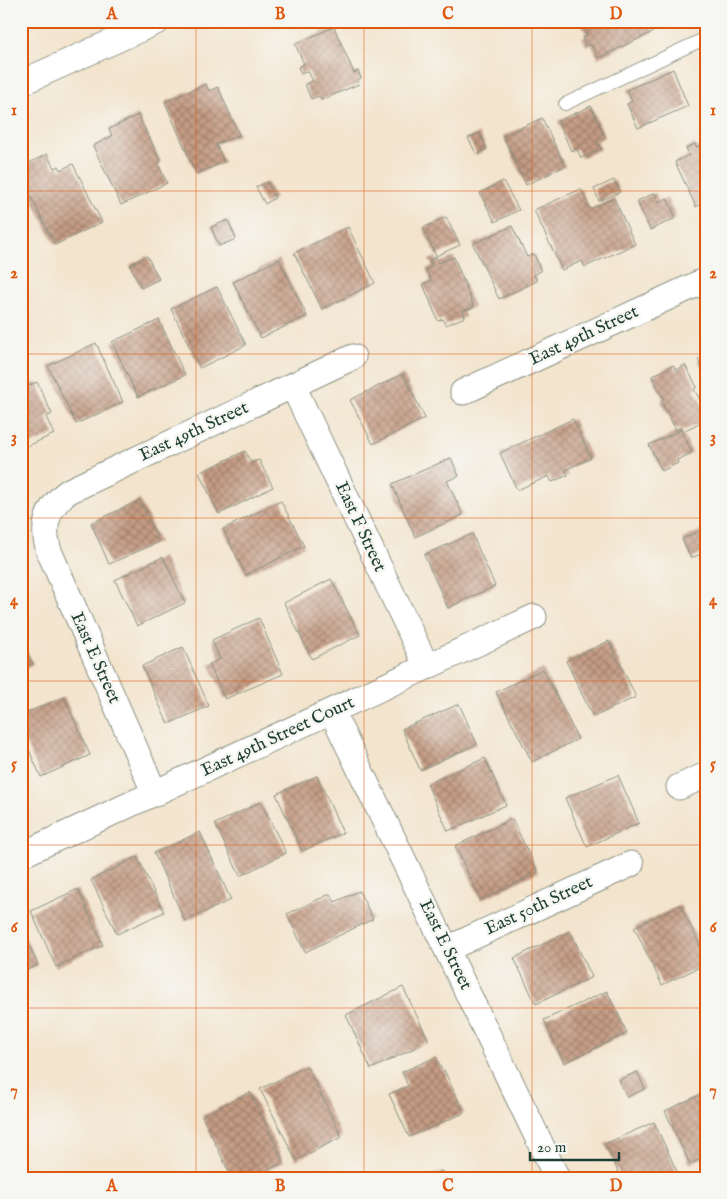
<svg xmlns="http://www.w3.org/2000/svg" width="727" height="1199" viewBox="0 0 727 1199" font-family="'IM FELL English',serif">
<defs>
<pattern id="building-cross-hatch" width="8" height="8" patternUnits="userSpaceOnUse" patternTransform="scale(1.25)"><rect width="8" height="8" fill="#c59b83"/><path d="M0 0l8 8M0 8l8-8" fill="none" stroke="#9f806c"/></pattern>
</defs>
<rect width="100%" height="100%" fill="#f6f6f2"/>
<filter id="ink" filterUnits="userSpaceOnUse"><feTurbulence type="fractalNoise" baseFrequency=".02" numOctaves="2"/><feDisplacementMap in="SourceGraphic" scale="10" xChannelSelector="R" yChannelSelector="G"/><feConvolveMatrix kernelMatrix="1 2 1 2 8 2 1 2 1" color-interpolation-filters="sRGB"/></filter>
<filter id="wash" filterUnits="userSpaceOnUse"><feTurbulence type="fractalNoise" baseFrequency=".0096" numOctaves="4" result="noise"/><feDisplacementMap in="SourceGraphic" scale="20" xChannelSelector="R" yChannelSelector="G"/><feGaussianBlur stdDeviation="1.12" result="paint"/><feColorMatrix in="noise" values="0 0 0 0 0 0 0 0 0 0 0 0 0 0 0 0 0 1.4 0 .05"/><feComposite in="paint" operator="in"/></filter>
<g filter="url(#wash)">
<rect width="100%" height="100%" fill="#f3e4cd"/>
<g id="blocks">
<path fill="url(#building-cross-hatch)" d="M 585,21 L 648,21 L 653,32 L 598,58 L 591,44 L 586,46 L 582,38 L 587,36 L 581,23 Z
M 334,27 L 354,73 L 358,71 L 361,78 L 357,80 L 359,84 L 321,100 L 319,96 L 311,99 L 305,84 L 313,81 L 308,71 L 301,74 L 298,67 L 304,64 L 295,44 Z
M 673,69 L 688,106 L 638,128 L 627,104 L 632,101 L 627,90 Z
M 206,84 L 209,91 L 218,87 L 239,135 L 216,144 L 224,162 L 196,174 L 165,102 Z
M 591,106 L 605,137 L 597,141 L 601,149 L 581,158 L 577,149 L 571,151 L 558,121 Z
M 138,115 L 161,162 L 158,164 L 167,183 L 121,205 L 93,146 L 112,136 L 109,129 Z
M 542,118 L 565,166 L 526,185 L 503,136 Z
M 479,133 L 487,149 L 477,155 L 468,138 Z
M 695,144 L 696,147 L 699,146 L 701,150 L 706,148 L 706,202 L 696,207 L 675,162 L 689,155 L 686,148 Z
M 47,154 L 54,168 L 59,166 L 60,170 L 73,164 L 102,222 L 55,245 L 21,177 L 21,167 Z
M 614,180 L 620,192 L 599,201 L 594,189 Z
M 503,181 L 519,210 L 495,222 L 480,193 Z
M 267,182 L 275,198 L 265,204 L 256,187 Z
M 581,189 L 590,209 L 614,198 L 635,244 L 585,267 L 582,261 L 562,270 L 534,210 Z
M 655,193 L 659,202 L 667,198 L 676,218 L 650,230 L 637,201 Z
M 446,217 L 460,245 L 436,256 L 423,228 Z
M 228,220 L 236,239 L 219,246 L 211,227 Z
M 512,226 L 527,257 L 534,254 L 541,271 L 534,275 L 537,281 L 499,299 L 473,244 Z
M 348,227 L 375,283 L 322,309 L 294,253 Z
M 147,256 L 159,279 L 141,288 L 130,265 Z
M 436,257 L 438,263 L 454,257 L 474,307 L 463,311 L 465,317 L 446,325 L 443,319 L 438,321 L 423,284 L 431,281 L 426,269 L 432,266 L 429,260 Z
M 279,259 L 307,316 L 261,338 L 233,282 Z
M 217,287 L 246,345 L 200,368 L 171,309 Z
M 159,320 L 185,375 L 138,397 L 112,342 Z
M 96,343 L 123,402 L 76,424 L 48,366 Z
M 706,357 L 706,376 L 698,360 Z
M 673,365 L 676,370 L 685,365 L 697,387 L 694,389 L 706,411 L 706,420 L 683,431 L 681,428 L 676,430 L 661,401 L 664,400 L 652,376 Z
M 403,374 L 425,418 L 373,444 L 350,400 Z
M 37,382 L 52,414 L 46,417 L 54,434 L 21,449 L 21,389 Z
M 573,419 L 591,458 L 565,470 L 568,475 L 552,482 L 549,476 L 517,490 L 500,453 Z
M 681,430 L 692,453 L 677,460 L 678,463 L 662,471 L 649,445 Z
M 245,451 L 251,463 L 259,460 L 273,487 L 219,514 L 199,473 Z
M 451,458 L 459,476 L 447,481 L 463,515 L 415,537 L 392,484 Z
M 140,500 L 159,542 L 109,564 L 91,523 Z
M 281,501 L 304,546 L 246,575 L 223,529 Z
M 706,528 L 706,552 L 691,558 L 682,539 Z
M 472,534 L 495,586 L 448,608 L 424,555 Z
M 163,557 L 185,603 L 137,626 L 115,580 Z
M 331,579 L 360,635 L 312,659 L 284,603 Z
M 259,618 L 283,674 L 225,699 L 209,664 L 220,659 L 212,640 Z
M 21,639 L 33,664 L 21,670 Z
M 609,641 L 636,697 L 593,717 L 566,661 Z
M 183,647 L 209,706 L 168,724 L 142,666 Z
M 543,669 L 578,739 L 532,762 L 496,692 Z
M 64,697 L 90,755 L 41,777 L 21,732 L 21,715 Z
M 459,704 L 477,744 L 420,770 L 402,729 Z
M 485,758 L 506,805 L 448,831 L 427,784 Z
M 618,775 L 639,823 L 587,847 L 565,798 Z
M 317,776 L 343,833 L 302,851 L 276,794 Z
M 261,802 L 286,853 L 240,876 L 215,824 Z
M 512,819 L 538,872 L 481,900 L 455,846 Z
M 200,832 L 231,900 L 185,921 L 154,853 Z
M 137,857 L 164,912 L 117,934 L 91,880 Z
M 78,889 L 103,945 L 56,967 L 31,911 Z
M 359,891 L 373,919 L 305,952 L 287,914 L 330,894 L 335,902 Z
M 680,905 L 706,957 L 706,964 L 662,985 L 634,927 Z
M 21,927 L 38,965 L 21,973 Z
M 570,931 L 592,977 L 536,1004 L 514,958 Z
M 403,987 L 429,1041 L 371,1069 L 346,1015 Z
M 607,991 L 627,1033 L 564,1063 L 544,1020 Z
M 436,1057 L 442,1071 L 444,1070 L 464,1113 L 409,1137 L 389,1094 L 408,1086 L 402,1072 Z
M 307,1066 L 342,1137 L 296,1160 L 260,1089 Z
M 637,1072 L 645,1089 L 627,1097 L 619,1080 Z
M 250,1092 L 284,1162 L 252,1178 L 232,1178 L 202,1116 Z
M 706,1092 L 706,1166 L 702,1158 L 690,1164 L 665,1111 Z
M 654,1122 L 680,1178 L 621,1178 L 605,1144 Z
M 442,1171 L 444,1178 L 424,1178 Z"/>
</g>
</g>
<g filter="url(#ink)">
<use href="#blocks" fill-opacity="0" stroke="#899080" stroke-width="1"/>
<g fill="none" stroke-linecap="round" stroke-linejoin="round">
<g stroke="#899080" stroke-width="14">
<path id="service" d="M 565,104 L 706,38"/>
</g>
<g stroke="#899080" stroke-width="27">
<path id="minor" d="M 21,83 L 158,21
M 293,386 L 427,667
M 463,392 L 706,280
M 332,712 L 557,1178
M 679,787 L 706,775
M 155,794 L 49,551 C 41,526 47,507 69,491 L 353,357
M 21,855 L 534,617
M 447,949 L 631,864"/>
</g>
<use href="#service" stroke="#fff" stroke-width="12"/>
<use href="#minor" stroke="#fff" stroke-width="25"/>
</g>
</g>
<path fill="none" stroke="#de580e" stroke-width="1" stroke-opacity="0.55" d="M 196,21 L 196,1178M 364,21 L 364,1178M 532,21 L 532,1178M 21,191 L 706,191M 21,354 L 706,354M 21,518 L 706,518M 21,681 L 706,681M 21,845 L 706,845M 21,1008 L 706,1008"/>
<g text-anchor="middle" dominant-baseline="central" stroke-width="5" stroke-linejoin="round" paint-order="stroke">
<g font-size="18" fill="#1f3d34" stroke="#f6f6f2">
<text transform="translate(584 336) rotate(-25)">East 49th Street</text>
<text transform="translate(194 432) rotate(-25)">East 49th Street</text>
<text transform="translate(360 527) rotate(65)">East F Street</text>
<text transform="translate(95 658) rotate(66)">East E Street</text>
<text transform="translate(278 737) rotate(-25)">East 49th Street Court</text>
<text transform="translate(539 906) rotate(-25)">East 50th Street</text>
<text transform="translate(445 945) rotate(64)">East E Street</text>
</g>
</g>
<rect width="727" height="1199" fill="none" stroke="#f6f6f2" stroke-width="55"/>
<path d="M530 1152v8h89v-8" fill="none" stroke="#1f3d34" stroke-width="2.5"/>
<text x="537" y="1152" font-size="15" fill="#1f3d34" stroke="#f6f6f2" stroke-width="4" paint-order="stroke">20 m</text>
<rect x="28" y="28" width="672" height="1144" fill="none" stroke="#de580e" stroke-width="2"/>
<g font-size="16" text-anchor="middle" font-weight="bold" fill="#de580e">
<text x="112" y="19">A</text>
<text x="280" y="19">B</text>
<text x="448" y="19">C</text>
<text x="616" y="19">D</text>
<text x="14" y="115">1</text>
<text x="713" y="115">1</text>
<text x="14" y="278">2</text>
<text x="713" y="278">2</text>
<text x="14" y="442">3</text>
<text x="713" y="442">3</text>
<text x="14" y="605">4</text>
<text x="713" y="605">4</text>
<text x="14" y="769">5</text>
<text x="713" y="769">5</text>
<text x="14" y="932">6</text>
<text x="713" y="932">6</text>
<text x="14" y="1095">7</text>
<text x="713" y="1095">7</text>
<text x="112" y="1191">A</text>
<text x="280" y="1191">B</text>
<text x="448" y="1191">C</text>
<text x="616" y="1191">D</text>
</g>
</svg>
